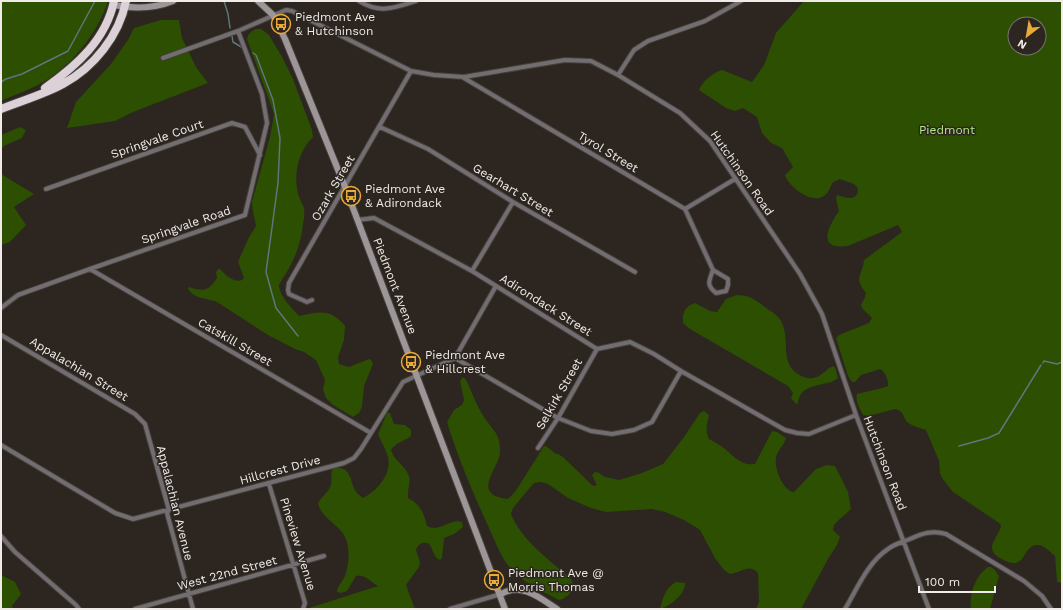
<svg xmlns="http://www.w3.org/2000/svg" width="1063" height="610" viewBox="0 0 1063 610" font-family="'Work Sans',sans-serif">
<rect width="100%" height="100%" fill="#2c2520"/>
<path fill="#2c4f01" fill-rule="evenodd" d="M 1,1 L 108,1 C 99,30 78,57 54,75 C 38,87 19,93 1,101 Z
M 804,1 L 1062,1 L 1062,583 L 1057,582 L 1055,556 C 1050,552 1044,544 1036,545 C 1021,547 1027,574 1000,558 C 983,548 998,538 1001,526 L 999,523 L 953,492 L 942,478 L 940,473 L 939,461 L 926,430 C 921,428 915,427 910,424 C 902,420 906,411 895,409 L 868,416 L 863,415 C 860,409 855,401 857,394 L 886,387 L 888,386 C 889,381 885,371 880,369 L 861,375 L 855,382 L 852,382 L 848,376 L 836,338 L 839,335 L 869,323 L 872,318 L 862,308 L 861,305 L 865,297 L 866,293 C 853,276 862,278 864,260 L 902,232 L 898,225 L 848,246 C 816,250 828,227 839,211 L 836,199 L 837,195 C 841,196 846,198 850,198 C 857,198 861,190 855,185 C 851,182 844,181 840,179 L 833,182 C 830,187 828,195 822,197 C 810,203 788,186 785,175 L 793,167 L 782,148 L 771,143 L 762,133 L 757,117 L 743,108 L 735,111 L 726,108 L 699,90 C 703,81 712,73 722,70 L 752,82 L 764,65 L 776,33 ZM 1015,24 L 1039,24 L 1039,48 L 1015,48 Z
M 161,20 L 179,20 L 182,38 L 196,67 L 208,83 L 133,112 L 115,121 L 67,128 L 76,102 L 111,64 L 128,40 L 134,28 Z
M 256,29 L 261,29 L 269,35 L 281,55 L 293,79 L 312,130 L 313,137 C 300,149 294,171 297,188 C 298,196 301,201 304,208 C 305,213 304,219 303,224 C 302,239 296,256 288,270 C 286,274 279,283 279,286 C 280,296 292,309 299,316 C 320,312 330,308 345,326 L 344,340 L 338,357 L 339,364 L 349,367 L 369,359 L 371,360 L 373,364 L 364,386 L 362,407 L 359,413 L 353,417 L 333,405 L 326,398 L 323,390 L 325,380 L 316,360 L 304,352 L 295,349 L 268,335 L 217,302 C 208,298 192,299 188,288 L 189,287 C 204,292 208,291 217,278 L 216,272 L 218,269 L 220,269 C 226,275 233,283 242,280 L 244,278 L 238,262 L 249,237 L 256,226 C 255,218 252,211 252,202 L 270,137 L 274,114 L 247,39 C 248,34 251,31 256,29 Z
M 20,127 L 26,130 L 22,138 L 4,146 L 1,150 L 1,135 Z
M 1,174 L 34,194 L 14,207 L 26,225 L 10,242 L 1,245 Z
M 737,295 C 749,295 756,300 765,307 C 770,311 777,314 781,321 C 791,339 779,362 798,374 C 803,377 807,379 813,378 C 822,377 826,368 834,366 L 836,370 L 838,378 C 827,388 800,381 798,403 L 796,404 L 791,398 L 793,393 L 788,386 L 690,329 L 683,323 C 682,313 685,306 695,303 L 710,311 L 717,312 L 726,299 Z
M 463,377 C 468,381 469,387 472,393 C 475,401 481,413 486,420 C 490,426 496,431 498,438 C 500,442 500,448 500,453 C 499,464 485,480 489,490 C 492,497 502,498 508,499 L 515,492 L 544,446 L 546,446 L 556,454 L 558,454 L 563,457 L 593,486 L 597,485 L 592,475 L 595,472 L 599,473 L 605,477 L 619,480 L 642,473 L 663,464 L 684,437 L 700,413 L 704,411 L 709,415 C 707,424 705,430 709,439 C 715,442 720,445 725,449 C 735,457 741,466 755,464 L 772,431 L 777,432 L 786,438 C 784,446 777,450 776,458 C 774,468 783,491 794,492 L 816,469 L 827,465 L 835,466 L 848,492 L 851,509 C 845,515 839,519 834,525 L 833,530 L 840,537 L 837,545 L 828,559 L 801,609 L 756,609 L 759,602 L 758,573 C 749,563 741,573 730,574 L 724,570 L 715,558 L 700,530 L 684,520 L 665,512 L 652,509 L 606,512 L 591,508 L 568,498 L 548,484 L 541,482 L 534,483 L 528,490 L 513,508 L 511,514 C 522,541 550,560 571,579 L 574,586 C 570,594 567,598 559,600 C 545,593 529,585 517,575 C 503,564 496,543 489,528 C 473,493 458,458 447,422 L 454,410 L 462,405 L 464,400 L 460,381 Z
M 387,413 L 390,413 L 394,424 L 405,425 L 411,430 L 411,436 C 405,441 396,442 391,450 C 394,461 405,465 409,476 C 411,483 407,490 408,498 C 420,504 424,513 427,526 C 440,533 450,518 462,522 L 463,527 L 454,534 L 444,538 L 442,558 L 440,560 C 432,557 434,548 428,543 C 422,542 418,544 416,550 L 420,562 L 419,567 L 406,585 L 415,609 L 306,609 L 378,586 C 371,582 365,574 356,576 L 347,591 L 341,593 L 337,592 C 337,586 343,581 345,576 C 349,565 350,550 346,539 C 340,524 321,519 318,503 C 322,496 330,491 331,484 C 332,478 330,473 333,468 C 350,466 350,478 354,488 C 356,493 359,495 363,498 C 377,491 392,474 388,457 C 386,449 381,442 378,434 Z
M 988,567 L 991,567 L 995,570 L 999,576 L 990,609 L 971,609 C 969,594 975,576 988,567 Z
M 1,575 L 15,582 L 21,594 L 12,606 L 13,609 L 1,609 Z
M 676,582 L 685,583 C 686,594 669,607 660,609 C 662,599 666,587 676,582 Z"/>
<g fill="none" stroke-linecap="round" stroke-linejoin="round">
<path stroke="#5e767d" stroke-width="1.5" d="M 224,1 L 228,14 L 230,28
M 232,36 L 233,42 L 243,48
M 253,53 L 256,55 L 273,100 L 280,138 L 278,183 L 266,272 L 276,308 L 298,336
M 1,82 L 6,79 L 22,74 L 68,51 L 95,1
M 1043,363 L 1044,361 L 1057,364 L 1062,362
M 959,446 L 988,438 L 999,433 L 1041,365"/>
<g stroke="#47413c" stroke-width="6">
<path id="street" d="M 359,1 C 380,14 394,8 416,1
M 163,58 L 238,31 L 286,10 L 292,11 L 411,71 L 434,75 L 464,77 L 565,60 L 591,61 L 618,75 L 680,113 L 710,141 L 800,274 L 822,314 L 856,415 L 929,609
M 618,75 L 634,50 L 648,41 L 705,21 L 741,1
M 464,78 L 685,209 L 713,270 L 728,279 L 728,285 L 726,291 L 716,293 C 706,285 709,281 713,270
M 380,127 L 428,149 L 513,202 L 635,272
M 46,189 L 232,123 L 245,127 L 260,155
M 685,209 L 735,179
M 357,220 L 374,218 L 472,271 L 597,349 L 630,342 L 654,354 L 681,371 L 785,430 L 797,433 L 809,434 L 856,415
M 90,269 L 371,433
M 472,271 L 513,202
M 312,300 L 307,302 L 289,294 L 288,290 L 289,283 L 411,71
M 1,308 L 18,295 L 90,269 L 245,215 L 267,123 L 262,94 L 238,31
M 1,335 L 135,414 L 145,424 L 169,510 L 167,513 L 193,609
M 455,358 L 558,418 L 591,431 L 612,434 L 634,430 L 652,422 L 681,371
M 1,445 L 115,513 L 133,519 L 344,463 L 354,458 L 361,449 L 403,382 L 455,358 L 496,286
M 538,448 L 558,418 L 597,349
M 269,484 L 305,603 L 303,609
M 1,536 L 15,552 L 76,605 L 79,609
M 135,609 L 324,556
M 450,609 L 501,594
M 845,609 C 857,589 868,562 888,549 C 894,544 903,542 910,539 C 923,533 933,530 946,534 L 1024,581 L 1042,596 L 1051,609"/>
</g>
<g stroke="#47413c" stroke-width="8">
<path id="secondary" d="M 258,1 L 273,15 L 285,39 L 345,187 L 505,609
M 114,5 C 134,9 153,9 173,1
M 501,594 C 522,582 540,598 557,609"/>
</g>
<g stroke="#47413c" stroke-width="10">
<path id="highway" d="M 45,88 C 76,66 106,40 114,1
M 1,109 C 21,101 45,94 63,84 C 94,67 119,36 126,1"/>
</g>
<use href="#street" stroke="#716d70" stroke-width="4"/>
<use href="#secondary" stroke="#9c9699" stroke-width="6"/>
<use href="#highway" stroke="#dcd1d7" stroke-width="8"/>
</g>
<defs>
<g id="bus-ring" transform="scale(1)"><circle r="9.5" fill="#2c2520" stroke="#eaaa38" stroke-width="1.5"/><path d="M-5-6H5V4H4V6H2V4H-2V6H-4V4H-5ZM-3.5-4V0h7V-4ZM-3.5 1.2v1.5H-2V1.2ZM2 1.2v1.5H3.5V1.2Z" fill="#eaaa38"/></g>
</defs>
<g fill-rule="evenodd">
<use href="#bus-ring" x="281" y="24"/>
<use href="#bus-ring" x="351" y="196"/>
<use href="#bus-ring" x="411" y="362"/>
<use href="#bus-ring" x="494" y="580"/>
</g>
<g text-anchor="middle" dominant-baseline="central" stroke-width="3" stroke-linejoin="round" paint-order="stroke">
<g font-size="12" fill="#f0ebe8" stroke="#2c2520" text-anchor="start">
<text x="295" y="17">Piedmont Ave<tspan x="295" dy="14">&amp; Hutchinson</tspan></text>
<text x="365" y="189">Piedmont Ave<tspan x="365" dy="14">&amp; Adirondack</tspan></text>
<text x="425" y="355">Piedmont Ave<tspan x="425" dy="14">&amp; Hillcrest</tspan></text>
<text x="508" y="573">Piedmont Ave @<tspan x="508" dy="14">Morris Thomas</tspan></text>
</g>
<g font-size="12" fill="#b2ec85" stroke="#2c2520">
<text x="947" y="130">Piedmont</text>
</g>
<g font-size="12" fill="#f0ebe8" stroke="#2c2520">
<text transform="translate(157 139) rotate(-19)">Springvale Court</text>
<text transform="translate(608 152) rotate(31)">Tyrol Street</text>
<text transform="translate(742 173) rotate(55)">Hutchinson Road</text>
<text transform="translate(333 188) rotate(-60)">Ozark Street</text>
<text transform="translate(513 190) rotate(31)">Gearhart Street</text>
<text transform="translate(186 225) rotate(-19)">Springvale Road</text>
<text transform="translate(395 286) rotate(69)">Piedmont Avenue</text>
<text transform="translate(546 305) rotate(32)">Adirondack Street</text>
<text transform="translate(235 342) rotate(30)">Catskill Street</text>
<text transform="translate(79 369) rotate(31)">Appalachian Street</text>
<text transform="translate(559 394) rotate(-60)">Selkirk Street</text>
<text transform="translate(885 463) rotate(69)">Hutchinson Road</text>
<text transform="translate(280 470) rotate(-15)">Hillcrest Drive</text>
<text transform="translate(175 503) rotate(76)">Appalachian Avenue</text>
<text transform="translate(298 544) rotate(73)">Pineview Avenue</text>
<text transform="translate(227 573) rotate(-15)">West 22nd Street</text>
</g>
</g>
<rect width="1063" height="610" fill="none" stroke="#f0ebe8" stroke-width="4"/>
<g transform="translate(1027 36) rotate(211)"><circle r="19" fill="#2c2520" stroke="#7a7470"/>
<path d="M0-3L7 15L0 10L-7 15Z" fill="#eaaa38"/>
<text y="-6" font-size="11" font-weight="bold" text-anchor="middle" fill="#f0ebe8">N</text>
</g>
<path d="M919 586v6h76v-6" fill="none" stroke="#f0ebe8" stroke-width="2"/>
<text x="925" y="586" font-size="12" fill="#f0ebe8" stroke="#2c2520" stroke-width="3" paint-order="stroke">100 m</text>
</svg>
